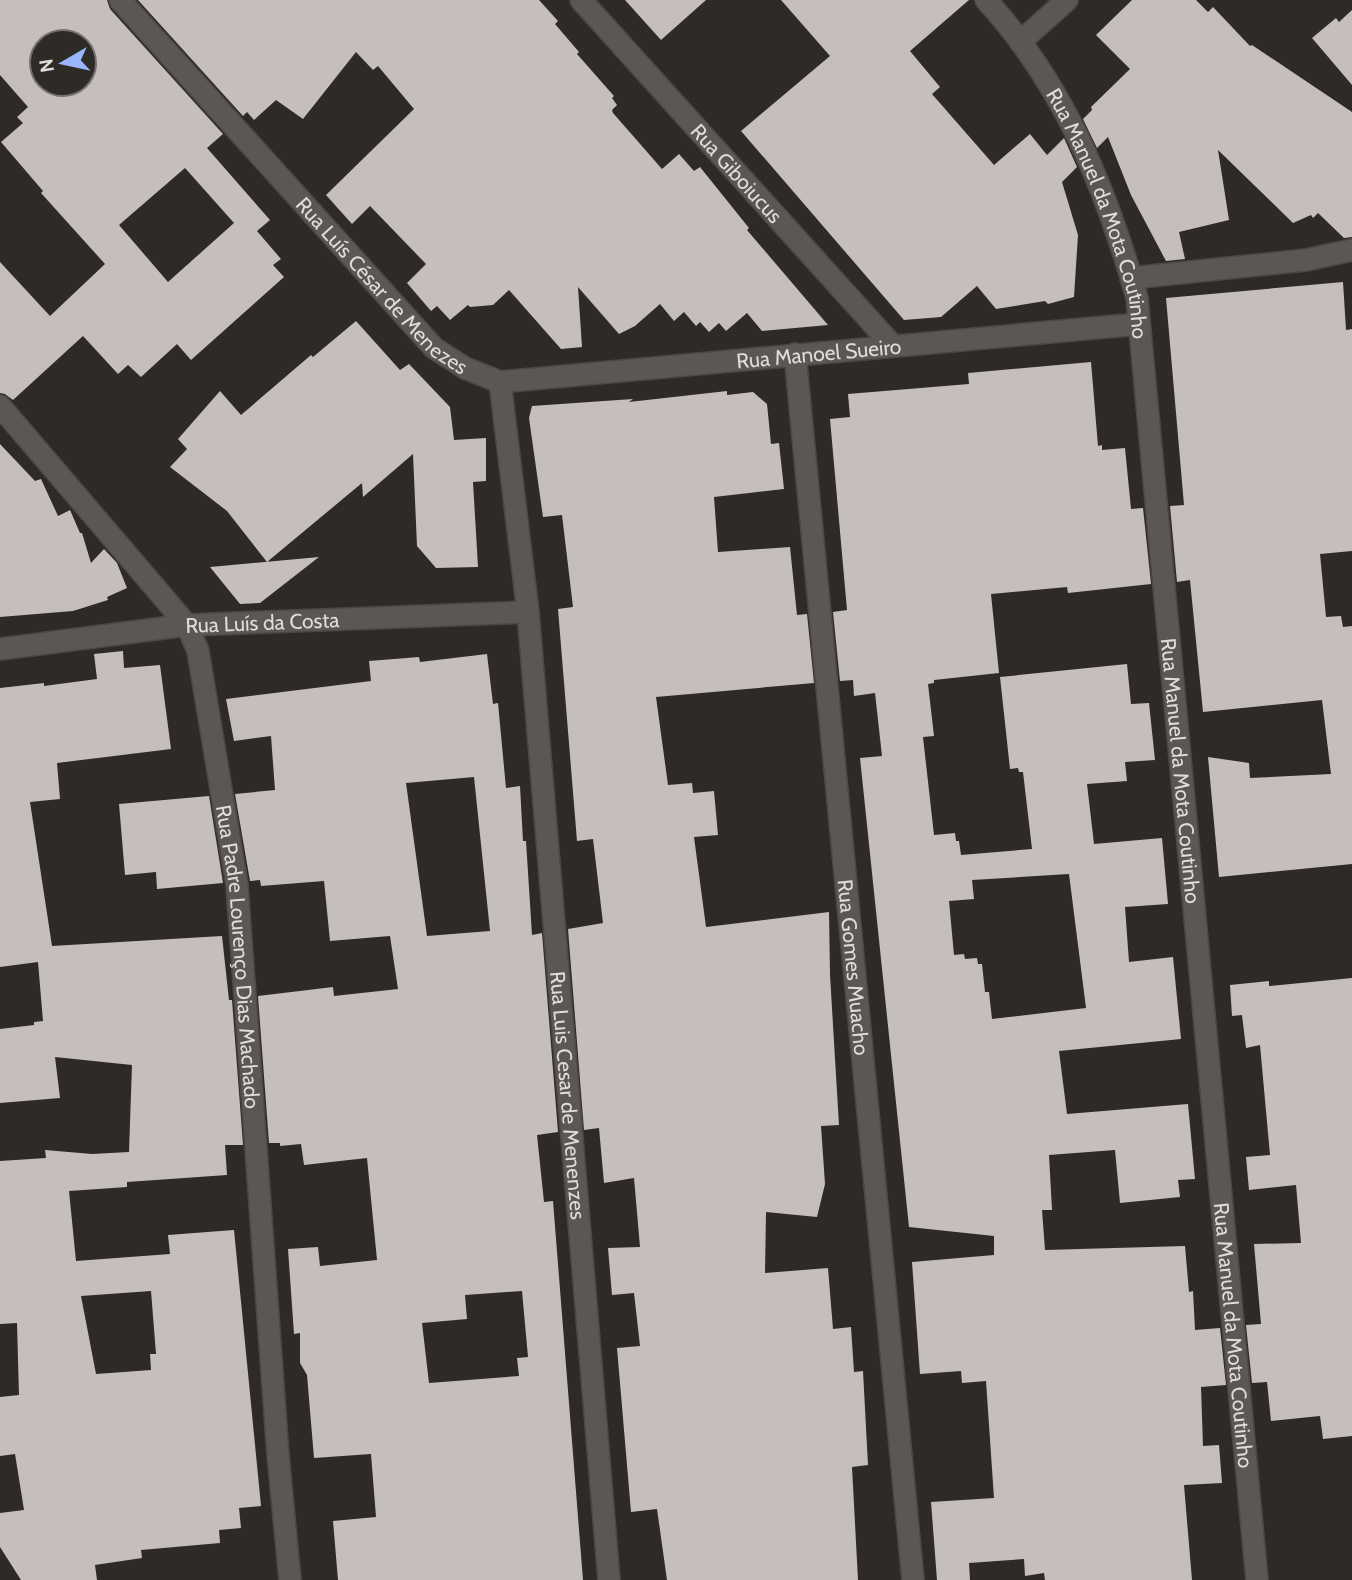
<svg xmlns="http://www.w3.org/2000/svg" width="1352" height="1580" viewBox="0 0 1352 1580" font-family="Cabin,sans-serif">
<rect width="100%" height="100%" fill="#2e2a26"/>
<path fill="#c6bebc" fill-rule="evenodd" d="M 0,0 L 107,0 L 110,9 L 223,134 L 207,148 L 270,220 L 257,231 L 281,259 L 273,265 L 284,277 L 191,360 L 177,344 L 141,377 L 128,365 L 118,374 L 83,336 L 13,400 L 5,394 L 0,393 L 0,262 L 50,316 L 105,264 L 41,193 L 43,191 L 1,142 L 23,123 L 17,117 L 28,107 L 0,75 ZM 42,42 L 84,42 L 84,84 L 42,84 ZM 185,168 L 234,223 L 168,282 L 119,225 Z
M 138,0 L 539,0 L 558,21 L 555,24 L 579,52 L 577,54 L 614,96 L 612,98 L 617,105 L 612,110 L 613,113 L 662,169 L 679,154 L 694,171 L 700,167 L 749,228 L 747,230 L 828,325 L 762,331 L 747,313 L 726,331 L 719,323 L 709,332 L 700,322 L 696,326 L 684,312 L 674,321 L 660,304 L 635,326 L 619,334 L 578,287 L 582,347 L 561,349 L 509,290 L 493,305 L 470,307 L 468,305 L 450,320 L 437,306 L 431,311 L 407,283 L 426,264 L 370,206 L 352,224 L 326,195 L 414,109 L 378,66 L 373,70 L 356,52 L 303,119 L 276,100 L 254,120 L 247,112 L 243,116 Z
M 625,0 L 706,0 L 661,40 Z
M 781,0 L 969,0 L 910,51 L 940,87 L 932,94 L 994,165 L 1030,134 L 1047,155 L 1064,138 L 1077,167 L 1062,182 L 1078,235 L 1074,297 L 1048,304 L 1045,301 L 996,309 L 977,286 L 941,317 L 904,320 L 741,131 L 830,56 Z
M 1132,0 L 1196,0 L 1208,12 L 1213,7 L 1250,46 L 1252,45 L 1352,112 L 1352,237 L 1344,238 L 1318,213 L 1313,218 L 1311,215 L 1293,223 L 1218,150 L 1229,220 L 1179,232 L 1185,259 L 1166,261 L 1131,195 L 1108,137 L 1097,148 L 1083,119 L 1092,110 L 1091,107 L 1130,69 L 1096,35 Z
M 1352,10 L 1352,85 L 1312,38 L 1336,18 L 1339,22 Z
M 1343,282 L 1346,330 L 1352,329 L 1352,551 L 1320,554 L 1326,617 L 1341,616 L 1343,627 L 1352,626 L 1352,864 L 1219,877 L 1208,757 L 1249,763 L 1250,778 L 1331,774 L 1322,700 L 1203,712 L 1190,580 L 1177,582 L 1170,506 L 1184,505 L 1166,298 Z
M 356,321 L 400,370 L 409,364 L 450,407 L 454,440 L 486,438 L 486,481 L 473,482 L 478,567 L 436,568 L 417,546 L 413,454 L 363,497 L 362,483 L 267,562 L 227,511 L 170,467 L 187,449 L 178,439 L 220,391 L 241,415 L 311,355 L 313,357 Z
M 1091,362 L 1098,446 L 1102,445 L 1102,450 L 1125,448 L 1131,509 L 1143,508 L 1151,584 L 1068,593 L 1067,587 L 991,594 L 999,673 L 934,680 L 934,683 L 928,684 L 934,736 L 923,737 L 934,835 L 955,833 L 956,841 L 959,841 L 961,855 L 1032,849 L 1023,772 L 1019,772 L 1018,768 L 1010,769 L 1000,677 L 1127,664 L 1131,704 L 1149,703 L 1155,760 L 1125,762 L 1127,781 L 1087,784 L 1094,844 L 1162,838 L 1168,904 L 1125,907 L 1129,962 L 1173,957 L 1181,1039 L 1059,1051 L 1067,1114 L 1188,1104 L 1195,1179 L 1178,1180 L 1180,1197 L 1120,1203 L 1115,1150 L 1049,1155 L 1052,1210 L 1042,1210 L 1045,1250 L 1185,1246 L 1189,1292 L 1193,1291 L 1195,1330 L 1220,1328 L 1226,1385 L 1201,1387 L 1203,1446 L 1219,1445 L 1222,1483 L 1184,1485 L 1192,1580 L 1045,1580 L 1044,1573 L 1025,1576 L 1024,1559 L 969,1563 L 970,1580 L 937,1580 L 931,1502 L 994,1498 L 986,1381 L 962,1383 L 961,1371 L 920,1374 L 912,1262 L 994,1255 L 994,1236 L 909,1227 L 860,758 L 882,756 L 875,693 L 854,696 L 853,680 L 840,681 L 833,612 L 847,610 L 830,419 L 850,417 L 848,394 L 969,384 L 968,373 ZM 1069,874 L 1086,1008 L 992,1019 L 989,992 L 985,992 L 982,964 L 978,964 L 977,958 L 965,959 L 964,954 L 954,955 L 949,901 L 974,899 L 972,880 Z
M 727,391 L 727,395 L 753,392 L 767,404 L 771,444 L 779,443 L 784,489 L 714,497 L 718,552 L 790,547 L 797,615 L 807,614 L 814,683 L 656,697 L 668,785 L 692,783 L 693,793 L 714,791 L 718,835 L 694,837 L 706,927 L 829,912 L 830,975 L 839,1125 L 821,1126 L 825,1184 L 817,1217 L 766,1212 L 765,1273 L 828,1268 L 833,1329 L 851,1327 L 854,1372 L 863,1371 L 868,1465 L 852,1467 L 858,1580 L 667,1580 L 657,1509 L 631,1512 L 617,1348 L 640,1346 L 634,1293 L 612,1295 L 608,1248 L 640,1247 L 634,1178 L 604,1183 L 599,1128 L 584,1130 L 568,929 L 603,923 L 593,839 L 577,841 L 558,609 L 573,607 L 562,515 L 543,517 L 529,418 L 532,406 L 633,399 L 629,402 Z
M 0,444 L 35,481 L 41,479 L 58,516 L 70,510 L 80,533 L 82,533 L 91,563 L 104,549 L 117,563 L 127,588 L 107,597 L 108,600 L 73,611 L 0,617 Z
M 319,557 L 260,603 L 240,604 L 210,567 Z
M 123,651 L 124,668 L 160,665 L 171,749 L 57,763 L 60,799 L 30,802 L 52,946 L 222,936 L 229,1000 L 232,1000 L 243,1145 L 225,1145 L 227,1175 L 127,1182 L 127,1187 L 69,1191 L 76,1261 L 170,1254 L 168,1235 L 234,1230 L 261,1506 L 239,1508 L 241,1528 L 219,1530 L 220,1543 L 141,1550 L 142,1558 L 95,1565 L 97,1580 L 21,1580 L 0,1547 L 0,1513 L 24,1510 L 15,1454 L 0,1456 L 0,1397 L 19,1395 L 17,1323 L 0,1324 L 0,1161 L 46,1158 L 45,1150 L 92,1154 L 129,1152 L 132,1065 L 55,1057 L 60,1098 L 0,1103 L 0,1029 L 34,1025 L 34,1022 L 43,1021 L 38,962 L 0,967 L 0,688 L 44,683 L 44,686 L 97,679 L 94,654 ZM 151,1291 L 156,1354 L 150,1354 L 151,1370 L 96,1374 L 81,1296 Z
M 487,654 L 493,704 L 498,703 L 506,788 L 520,786 L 523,841 L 526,841 L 532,935 L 542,933 L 558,1132 L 537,1135 L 544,1202 L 553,1201 L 583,1580 L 338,1580 L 333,1521 L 376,1517 L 371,1454 L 314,1458 L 307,1375 L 300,1363 L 300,1333 L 294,1334 L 288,1249 L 318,1247 L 320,1266 L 377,1260 L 367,1158 L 304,1165 L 301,1144 L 280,1146 L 280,1143 L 269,1143 L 258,996 L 333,987 L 334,996 L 398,989 L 390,936 L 330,941 L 324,881 L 261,886 L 260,880 L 250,881 L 235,794 L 275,790 L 271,736 L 234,741 L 226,699 L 371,681 L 369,661 L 419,657 L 420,662 ZM 474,777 L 490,931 L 427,936 L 406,783 ZM 522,1291 L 528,1357 L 517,1358 L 519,1376 L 429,1383 L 422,1323 L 467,1319 L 465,1295 Z
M 209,796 L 223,883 L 157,889 L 156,872 L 125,875 L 119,804 Z
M 1352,978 L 1352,1436 L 1323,1439 L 1320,1416 L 1271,1421 L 1267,1382 L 1252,1383 L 1246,1325 L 1261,1324 L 1254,1244 L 1301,1243 L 1296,1185 L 1249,1190 L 1246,1157 L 1270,1155 L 1260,1045 L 1246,1048 L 1242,1015 L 1232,1016 L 1230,985 L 1269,981 L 1269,986 Z"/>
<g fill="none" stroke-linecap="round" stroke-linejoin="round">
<g stroke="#4a4744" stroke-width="24">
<g id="minor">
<path id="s1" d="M 120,0 L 434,348 L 465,368 L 500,382 L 528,612 L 609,1580"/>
<path id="s2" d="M 581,0 L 893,346"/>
<path id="s3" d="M 986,0 C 1064,85 1106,188 1137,298 L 1257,1580"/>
<path d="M 1020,42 L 1067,0"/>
<path d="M 1131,278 L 1306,260 L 1352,250"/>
<path id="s4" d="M 795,354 L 913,1580"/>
<path id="s5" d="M 500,382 L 1139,324"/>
<path id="s6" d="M 0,406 L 187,625 L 198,651 L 237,885 L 278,1455 L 290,1580"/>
<path id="s7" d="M 0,649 L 187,625 L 528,612"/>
</g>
</g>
<use href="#minor" stroke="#5b5753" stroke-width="21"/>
</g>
<g text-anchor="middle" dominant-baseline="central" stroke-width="7" stroke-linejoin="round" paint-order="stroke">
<g font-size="21" fill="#dfdcd9" stroke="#2e2a26">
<text stroke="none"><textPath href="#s2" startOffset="233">Rua Giboiucus</textPath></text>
<text stroke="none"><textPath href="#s3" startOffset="245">Rua Manuel da Mota Coutinho</textPath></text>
<text stroke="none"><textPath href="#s1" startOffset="388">Rua Luís César de Menezes</textPath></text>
<text stroke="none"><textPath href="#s5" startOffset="320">Rua Manoel Sueiro</textPath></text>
<text stroke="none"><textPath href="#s7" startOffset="264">Rua Luís da Costa</textPath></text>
<text stroke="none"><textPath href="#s3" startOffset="812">Rua Manuel da Mota Coutinho</textPath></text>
<text stroke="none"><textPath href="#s6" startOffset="625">Rua Padre Lourenço Dias Machado</textPath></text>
<text stroke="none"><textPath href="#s4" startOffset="616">Rua Gomes Muacho</textPath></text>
<text stroke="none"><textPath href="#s1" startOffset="1260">Rua Luis Cesar de Menenzes</textPath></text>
<text stroke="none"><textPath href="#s3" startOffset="1379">Rua Manuel da Mota Coutinho</textPath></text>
</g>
</g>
<g transform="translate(63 63) rotate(261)"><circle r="33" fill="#2e2a26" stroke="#75716e" stroke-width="2"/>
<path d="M0-5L12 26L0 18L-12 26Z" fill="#99b5fd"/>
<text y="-10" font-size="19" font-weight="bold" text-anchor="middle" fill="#dfdcd9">N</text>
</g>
</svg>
